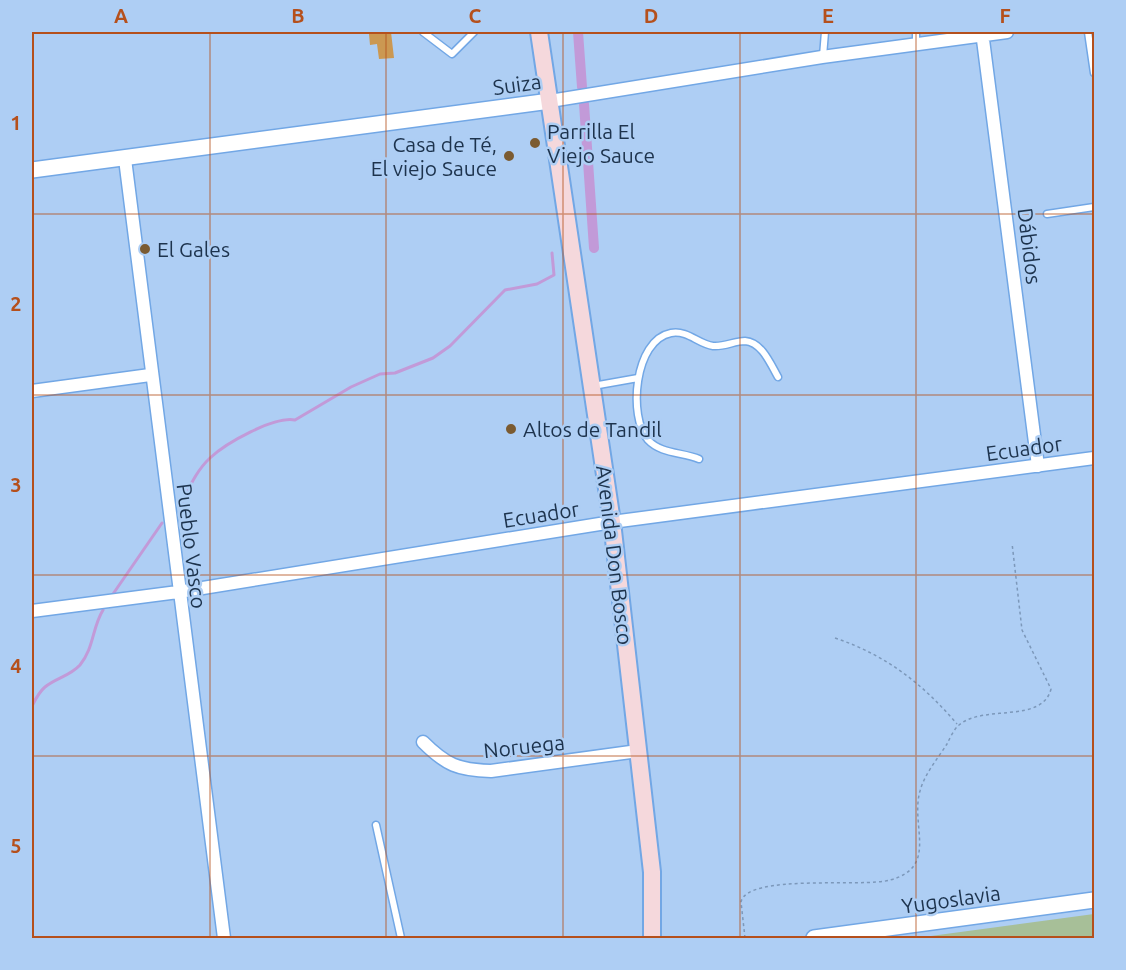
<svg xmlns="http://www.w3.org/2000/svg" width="1126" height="970" viewBox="0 0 1126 970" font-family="Ubuntu,sans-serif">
<rect width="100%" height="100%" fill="#aecef4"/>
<path fill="#a7bf98" d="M 1094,914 L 1094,938 L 916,938 Z"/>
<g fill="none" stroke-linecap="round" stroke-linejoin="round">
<path stroke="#c29ad8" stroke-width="3" d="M 182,502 C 190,486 197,470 210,458 C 226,443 274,416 295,420 L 351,387 L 380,374 L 395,373 L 433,358 L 450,346 L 505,290 L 537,284 L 554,275 L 552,253
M 113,594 L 162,523
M 32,706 C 35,700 39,692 45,687 C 56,678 70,676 80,665 C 94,648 92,628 103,610"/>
<path stroke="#c29ad8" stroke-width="10" d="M 578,32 L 582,87
M 584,104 L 594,248"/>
</g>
<path fill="#cb9852" d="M 379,32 L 391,32 L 394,58 L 379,59 L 377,44 L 370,45 L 369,34 Z"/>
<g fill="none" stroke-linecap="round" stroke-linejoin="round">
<g stroke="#72a7e5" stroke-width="9">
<path id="service" d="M 423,32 L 452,54 L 474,32
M 1088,32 L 1094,73
M 916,44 L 916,32
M 823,56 L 825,32
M 1047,214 L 1094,207
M 593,386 L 638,378
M 699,459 C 682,452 661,454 648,440 C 628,417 634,340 671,333 C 688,330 698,344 713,346 C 725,347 734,341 745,341 C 762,342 771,365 778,377
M 376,825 L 401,938"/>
</g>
<g stroke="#72a7e5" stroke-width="15">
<path id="minor" d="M 982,32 L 1038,466
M 550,101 L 822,57 L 1007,32
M 125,159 L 224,938
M 32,391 L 150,375
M 32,611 L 178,592 L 612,522 L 1094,458
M 423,742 C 446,765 458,770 491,771 L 638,751"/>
</g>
<g stroke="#72a7e5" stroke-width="18">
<path id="tertiary" d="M 32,170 L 550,101
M 814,938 L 1094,900"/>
</g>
<g stroke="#72a7e5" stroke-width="20">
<path id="secondary" d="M 539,32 L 612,522 L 652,872 L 652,938"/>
</g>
<path stroke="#7c98ba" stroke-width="1.5" stroke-dasharray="3 3" stroke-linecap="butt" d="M 835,638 C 886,655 923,684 957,724
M 745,938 L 741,902 C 747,873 864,888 890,880 C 939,867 910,826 920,791 C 924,775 938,758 947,744 C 950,738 954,729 959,725 C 984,704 1042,724 1051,689 L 1022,630 L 1012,543"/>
<use href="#service" stroke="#fff" stroke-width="6"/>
<use href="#minor" stroke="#fff" stroke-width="12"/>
<use href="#tertiary" stroke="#fff" stroke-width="15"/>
<use href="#secondary" stroke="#f5d8dc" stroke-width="16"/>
</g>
<path fill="none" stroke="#b5501c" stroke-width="1.5" stroke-opacity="0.55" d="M 210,32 L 210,938M 386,32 L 386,938M 563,32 L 563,938M 740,32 L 740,938M 916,32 L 916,938M 32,214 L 1094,214M 32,395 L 1094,395M 32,575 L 1094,575M 32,756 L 1094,756"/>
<g fill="#7b5b31" stroke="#aecef4" stroke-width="2">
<circle cx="535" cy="143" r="6"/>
<circle cx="509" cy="156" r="6"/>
<circle cx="145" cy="249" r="6"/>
<circle cx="511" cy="429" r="6"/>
</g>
<g text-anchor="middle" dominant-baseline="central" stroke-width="5" stroke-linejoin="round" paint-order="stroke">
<g font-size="21" fill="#1d334d" stroke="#aecef4">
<text transform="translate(517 84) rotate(-8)">Suiza</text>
<text transform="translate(1030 246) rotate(83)">Dábidos</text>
<text transform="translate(1024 448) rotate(-8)">Ecuador</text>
<text transform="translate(541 514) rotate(-9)">Ecuador</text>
<text transform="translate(192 546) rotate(83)">Pueblo Vasco</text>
<text transform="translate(615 555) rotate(83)">Avenida Don Bosco</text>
<text transform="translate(524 746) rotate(-6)">Noruega</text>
<text transform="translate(951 899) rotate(-8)">Yugoslavia</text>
</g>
<g font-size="21" fill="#1d334d" stroke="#aecef4" text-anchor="start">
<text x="547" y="131">Parrilla El<tspan x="547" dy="24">Viejo Sauce</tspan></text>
<text x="497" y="144" text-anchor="end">Casa de Té,<tspan x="497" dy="24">El viejo Sauce</tspan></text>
<text x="157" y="249">El Gales</text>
<text x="523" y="429">Altos de Tandil</text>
</g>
</g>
<rect width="1126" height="970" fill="none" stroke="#aecef4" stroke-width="66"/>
<rect x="33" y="33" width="1060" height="904" fill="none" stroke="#b5501c" stroke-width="2"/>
<g font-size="20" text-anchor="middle" font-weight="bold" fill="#b5501c">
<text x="121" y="23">A</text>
<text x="298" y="23">B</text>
<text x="475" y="23">C</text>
<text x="651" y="23">D</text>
<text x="828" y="23">E</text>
<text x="1005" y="23">F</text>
<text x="16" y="130">1</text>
<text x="16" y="311">2</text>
<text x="16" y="492">3</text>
<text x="16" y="673">4</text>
<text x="16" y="853">5</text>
</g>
</svg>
